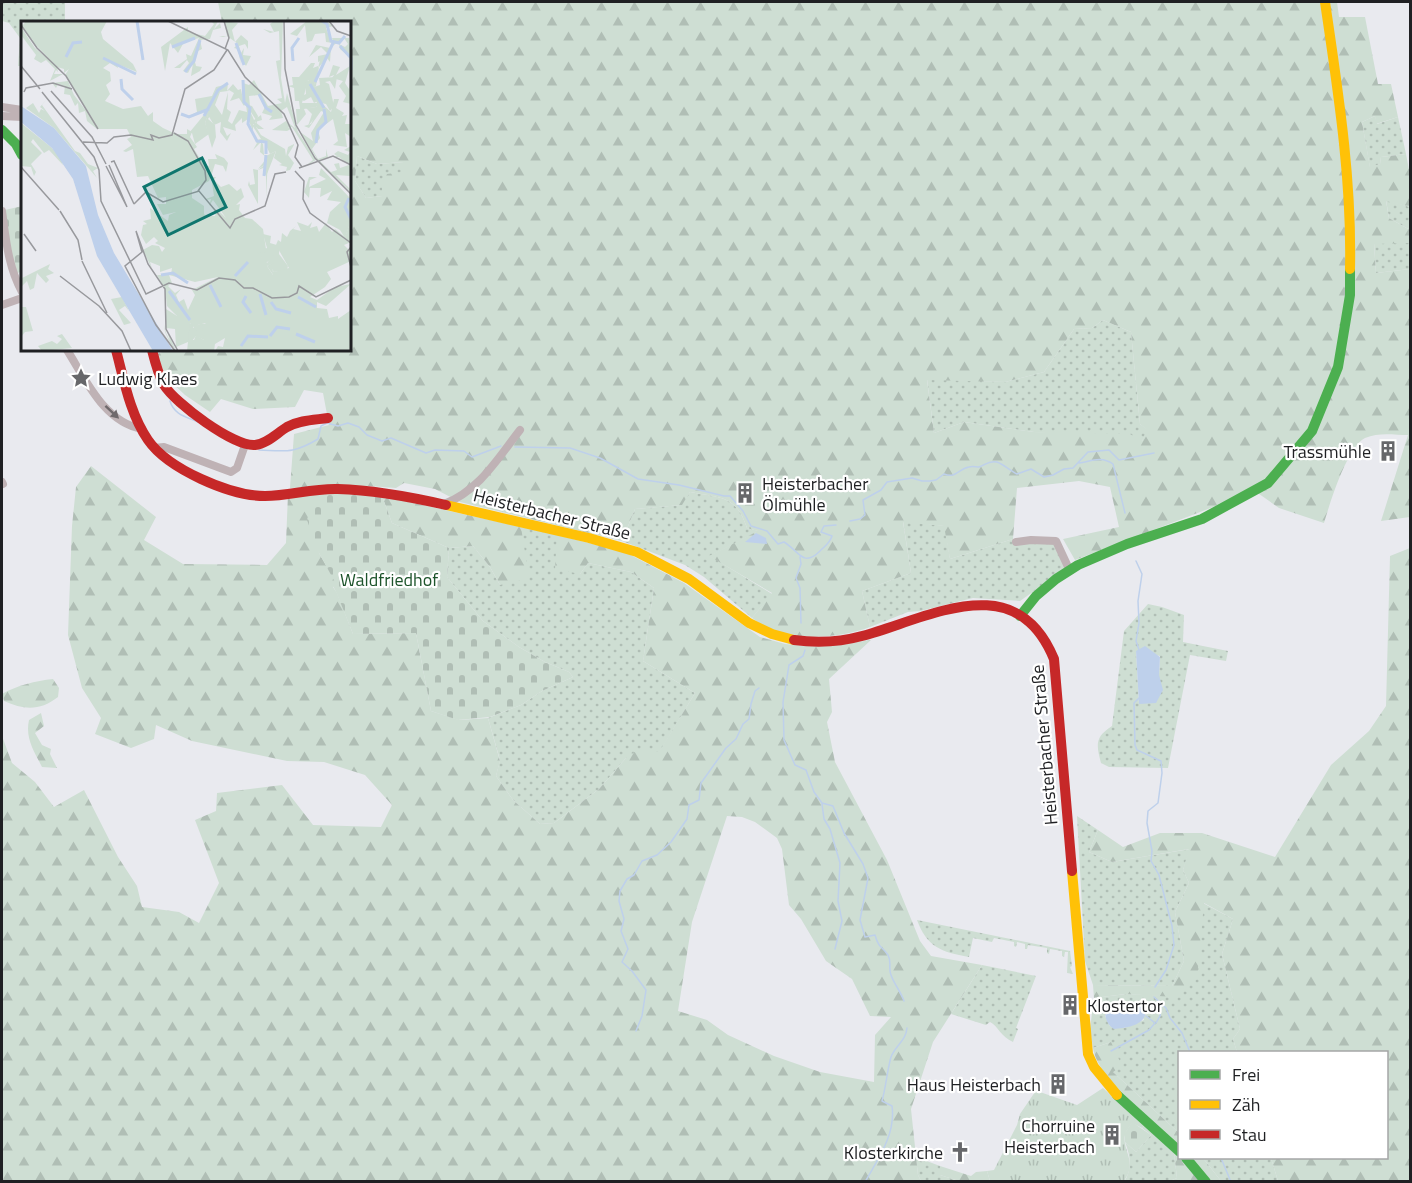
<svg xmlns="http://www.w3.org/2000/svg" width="1412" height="1183" viewBox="0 0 1412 1183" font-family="'Titillium Web',sans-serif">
<defs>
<pattern id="grass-dots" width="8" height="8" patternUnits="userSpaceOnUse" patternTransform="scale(1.5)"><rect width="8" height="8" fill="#ceded3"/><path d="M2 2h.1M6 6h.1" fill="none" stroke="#b0beb5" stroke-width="1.8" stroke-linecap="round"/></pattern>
<pattern id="forest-firs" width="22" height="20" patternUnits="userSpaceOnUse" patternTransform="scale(1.5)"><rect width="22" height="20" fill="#ceded3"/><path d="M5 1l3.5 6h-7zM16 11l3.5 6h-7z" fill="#b0beb5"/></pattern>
<pattern id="cemetery-stones" width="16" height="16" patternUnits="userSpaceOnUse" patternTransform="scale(1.5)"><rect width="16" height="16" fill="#ceded3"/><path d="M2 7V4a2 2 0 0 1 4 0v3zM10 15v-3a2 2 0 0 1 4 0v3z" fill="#b0beb5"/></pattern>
<pattern id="park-tufts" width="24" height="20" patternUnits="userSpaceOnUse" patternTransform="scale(1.5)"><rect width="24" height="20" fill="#ceded3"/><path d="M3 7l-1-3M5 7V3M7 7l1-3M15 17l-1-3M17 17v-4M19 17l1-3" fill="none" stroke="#b0beb5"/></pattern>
</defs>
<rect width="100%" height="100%" fill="#e9eaef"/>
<path fill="url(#grass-dots)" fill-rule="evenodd" d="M 2,2 L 65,2 L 65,22 L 22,22 L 22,66 L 18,66 L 20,38 L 9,23 L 2,21 Z
M 1375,116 L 1377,124 L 1398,117 L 1406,154 L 1381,157 L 1380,164 L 1370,168 L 1362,122 Z
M 357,156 L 377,164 L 404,162 L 403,172 L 382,196 L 366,198 L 355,181 Z
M 1386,200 L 1410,207 L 1410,230 L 1389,218 Z
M 1410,239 L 1410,269 L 1376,273 L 1374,243 L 1410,243 Z
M 1103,320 L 1131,332 L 1140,424 L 1148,430 L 1142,441 L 1034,432 L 964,422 L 934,433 L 927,379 L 1005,382 L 1044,372 L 1074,329 L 1092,328 Z
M 690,492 C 721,498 736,495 747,528 L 759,531 L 710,556 L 772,594 L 752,618 L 704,577 L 685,565 L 622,541 L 635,509 L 681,505 Z
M 903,521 L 945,526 L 950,559 L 1013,539 L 1014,544 L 1050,542 L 1056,544 L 1065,569 L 1020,601 L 973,598 L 920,611 L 908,612 L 870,627 L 862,591 L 911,573 Z
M 521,527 L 557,535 L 580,574 L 588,563 L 631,572 L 654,588 L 643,661 L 695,693 L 659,753 L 626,758 L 599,789 L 554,823 L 540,824 L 513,800 L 496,776 L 500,760 L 488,718 L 521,705 L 542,691 L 573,677 L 569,672 L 545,662 L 519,647 L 483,621 L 447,577 L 449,548 L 473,546 L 490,567 L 500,585 Z
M 1148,604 L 1162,607 L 1184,615 L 1183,642 L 1228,651 L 1226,661 L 1190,655 L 1168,768 L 1109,767 L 1101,763 C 1096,744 1095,737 1112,726 L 1124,631 ZM 1136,651 L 1160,656 L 1159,675 L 1139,704 Z
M 1077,816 L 1098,830 L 1089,852 L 1112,862 L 1190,849 L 1183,870 L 1189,883 L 1175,912 L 1184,961 L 1172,986 L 1093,985 L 1085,961 Z
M 1203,903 L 1233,919 L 1222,954 L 1240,1029 L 1233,1039 L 1237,1052 L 1180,1052 L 1179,1133 L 1113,1072 L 1111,1042 L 1093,1048 L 1090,1029 L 1094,998 L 1126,994 L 1175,996 ZM 1113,1002 L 1139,1004 L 1144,1020 L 1124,1028 L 1110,1026 L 1105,1016 Z
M 917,920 L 1070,951 L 1072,966 L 1070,967 L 1073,974 L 1067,973 L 1068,952 L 1065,952 L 1064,957 L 1062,956 L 1062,951 L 1050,949 L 1049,954 L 1047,953 L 1047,948 L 1028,945 L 1027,949 L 1025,949 L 1025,944 L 1017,942 L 1016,947 L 1014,946 L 1014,942 L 994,938 L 992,942 L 973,938 L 969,957 C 941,952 927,947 917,920 Z
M 982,965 L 1036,976 L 1016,1028 L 1018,1029 L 1013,1042 C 1001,1037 998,1026 990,1022 L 986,1025 L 951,1014 Z
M 1144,1126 L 1174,1153 L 1177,1178 L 1170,1181 L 1124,1182 C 1133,1168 1130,1155 1125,1142 L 1136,1152 L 1151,1135 L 1142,1128 Z
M 916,1157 L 940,1166 L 940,1175 L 959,1181 L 921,1181 L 918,1175 Z
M 1203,1158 L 1271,1158 L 1278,1181 L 1221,1181 Z"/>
<path fill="url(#forest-firs)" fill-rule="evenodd" d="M 218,2 L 1337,2 L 1339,17 L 1365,17 L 1378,84 L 1391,84 L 1398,117 L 1376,124 L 1375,116 L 1362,122 L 1370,167 L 1380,164 L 1381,157 L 1406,154 L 1410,175 L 1410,207 L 1386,201 L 1389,218 L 1410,230 L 1410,243 L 1374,244 L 1376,273 L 1410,269 L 1410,517 L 1381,521 L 1408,435 C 1394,435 1379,432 1365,438 C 1347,447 1330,503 1324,523 L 1279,508 L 1252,489 L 1221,504 L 1075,560 L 1063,539 L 1119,527 L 1110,487 L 1079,481 L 1017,488 L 1013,539 L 950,559 L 944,526 L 903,522 L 911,573 L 862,591 L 870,627 C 841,638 797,641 768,629 C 762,626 757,621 752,618 L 772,593 L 709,556 L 758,531 L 747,528 C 736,495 721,498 690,492 L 682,505 L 635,509 L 622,541 L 460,502 L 435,489 L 404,483 L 396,488 L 369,486 L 290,488 L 294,434 L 329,425 L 323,393 L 304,390 L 295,407 L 253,409 L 221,399 L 210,412 L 185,395 L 166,377 L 157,354 L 168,350 L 350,350 L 350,22 L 222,22 ZM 357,156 L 377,164 L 403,162 L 403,172 L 387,174 L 382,186 L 382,196 L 366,198 L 355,181 ZM 1103,320 L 1131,332 L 1140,424 L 1147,430 L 1142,441 L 1130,434 L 1034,432 L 964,422 L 934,433 L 927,380 L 1005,382 L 1044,372 L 1074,329 L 1092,328 Z
M 91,466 L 156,517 L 144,540 L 183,564 L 267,565 L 286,543 L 288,494 L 315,491 L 319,553 L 337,584 L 333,587 L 337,593 L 353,634 L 416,633 L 431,711 L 459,720 L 488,718 L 500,761 L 496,776 L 513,800 L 540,824 L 554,823 L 599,789 L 626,758 L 639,749 L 659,752 L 695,693 L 643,661 L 654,588 L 631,572 L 588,563 L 580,574 L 555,569 L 557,535 L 625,552 L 684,583 L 760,637 L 785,644 L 808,646 L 829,646 L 871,640 L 829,679 L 832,712 L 827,722 L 835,762 L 887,860 L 920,941 L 931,956 L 982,965 L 933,1042 L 911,1109 L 918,1175 L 921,1181 L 2,1181 L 2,736 L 12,763 L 35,782 L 54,807 L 84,790 L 118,857 L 137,886 L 142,907 L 179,912 L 199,923 L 219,883 L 195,820 L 216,811 L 217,793 L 282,785 L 313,825 L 381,827 L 392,805 L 365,775 L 324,762 L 287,761 L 192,741 L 156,725 L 154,739 L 131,748 L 95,734 L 101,718 L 82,688 L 68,635 L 72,526 L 76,487 ZM 727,816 L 742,817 L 755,822 L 777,838 L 782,849 L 789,905 L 801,919 L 826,961 L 852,979 L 870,1016 L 891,1017 L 875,1035 L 874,1082 L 820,1072 L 774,1056 L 728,1035 L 707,1020 L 678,1011 L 692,922 Z
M 382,496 L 521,527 L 529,578 L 500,585 L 490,567 L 473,546 L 449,548 L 392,523 Z
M 1410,548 L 1410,1181 L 1278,1181 L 1271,1158 L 1386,1158 L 1386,1052 L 1237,1052 L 1233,1039 L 1240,1029 L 1222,954 L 1233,919 L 1204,903 L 1197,979 L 1175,997 L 1126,994 L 1094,998 L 1093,985 L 1172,986 L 1184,961 L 1175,912 L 1189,883 L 1183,870 L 1189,849 L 1112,862 L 1089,852 L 1098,830 L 1123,847 L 1160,833 L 1202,833 L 1275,857 L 1331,765 L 1369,731 L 1386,706 L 1390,556 Z
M 53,679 L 59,688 L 58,697 C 40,711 24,710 4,701 L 2,694 C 18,685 35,681 53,679 Z
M 41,713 L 44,726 L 35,733 L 42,745 L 51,749 L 50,754 L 57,768 L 42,767 C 34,751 25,738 29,720 Z
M 1111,1042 L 1122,1066 L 1113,1072 L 1179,1133 L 1180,1158 L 1203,1158 L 1221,1181 L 1170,1181 L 1177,1178 L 1174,1153 L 1179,1146 C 1154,1122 1098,1080 1093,1048 Z
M 940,1166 L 971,1176 L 976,1172 L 987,1171 L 990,1181 L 959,1181 L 940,1175 Z"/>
<path fill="url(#cemetery-stones)" d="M 22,206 L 22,271 L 16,274 L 12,259 L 5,210 Z
M 315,491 L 382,496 L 392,523 L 449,548 L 447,577 L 483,621 L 519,647 L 545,662 L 569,672 L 573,677 L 542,691 L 521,705 L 490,717 L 458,720 L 431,711 L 416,633 L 353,634 L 337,594 L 333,586 L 336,584 L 319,553 L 307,520 Z
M 1132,1122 L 1151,1135 L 1136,1152 L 1125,1142 L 1125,1133 Z"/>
<path fill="url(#park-tufts)" d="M 1103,1088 L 1144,1126 L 1142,1128 L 1132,1123 C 1130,1126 1126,1131 1125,1135 C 1122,1151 1138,1161 1124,1181 L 990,1181 L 987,1171 L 994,1170 L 1017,1125 L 1020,1114 L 1035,1092 L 1040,1092 L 1077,1105 Z"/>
<path fill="#bed0eb" d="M 756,533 L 766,538 L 767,544 L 745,542 Z
M 1145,646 L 1160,657 L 1159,675 L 1163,690 L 1156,703 L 1139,704 L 1136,651 Z
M 1113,1002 L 1139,1004 L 1145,1006 C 1150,1024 1129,1028 1114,1029 C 1106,1024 1103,1014 1107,1006 Z"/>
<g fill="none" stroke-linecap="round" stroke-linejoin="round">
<path stroke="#bed0eb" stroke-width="1.5" d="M 170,401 C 174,415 187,417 198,422
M 515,447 L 570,448 L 600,458 L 638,479 L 679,485 L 724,496 L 730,496 L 743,511 L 751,526 L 767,531 L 778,544 L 784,542 C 799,551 803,568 820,551 C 825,546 830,543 832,536 L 821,532 L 824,526 L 836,525
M 259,450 C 286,451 293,454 318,439 L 321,426 L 327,423 L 338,426 L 348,423 L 359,427 L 367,435 L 382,441 L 391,438 L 426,453 L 435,450 L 464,451 L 472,457 L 501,446
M 1079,463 C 1092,461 1101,456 1113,464 L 1125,513
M 850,521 L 860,519 L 865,515 L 863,500 L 881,490 L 887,482 L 912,478 L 922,481 L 930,481 L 936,480 L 944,474 C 956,479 958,469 969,467 C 972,466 976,467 979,467 C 985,465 989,460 997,462 C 1003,464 1011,471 1017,474 L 1031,469 L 1044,477 L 1053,475 L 1064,469 L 1073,468 L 1088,452 L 1109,450 L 1119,460 L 1154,453
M 800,557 L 801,564 L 796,578 L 800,588 L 801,623
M 1136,561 L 1142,574 L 1138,601 L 1139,623 L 1136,641 L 1139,650
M 805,650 L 803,656 L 789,665 L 783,702 L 784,740 L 795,765 L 806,770 L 814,792 L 822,803 L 833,806 L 844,833 L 863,864 L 868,878 L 860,920 L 865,937 L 875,935 C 879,949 882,946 888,955 C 892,962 888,968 891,975 C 894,984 901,992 904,1001
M 1139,698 L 1134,703 L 1135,745 L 1137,750 L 1161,761 L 1162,773 L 1158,803 L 1148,811 L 1147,823 L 1152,851 L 1151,861 L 1159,875 L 1172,926 L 1174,945 L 1166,970 L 1155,987
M 822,804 L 824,819 L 830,829 L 840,863 L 838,901 L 842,921 L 835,949
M 1154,997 L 1166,1008 L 1170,1018 L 1182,1033 L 1190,1052
M 1156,1023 L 1160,1016 L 1161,1005
M 636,1031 L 642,1016 L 646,990 L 632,971 L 622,962 L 628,949 L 621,931 L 624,919 L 619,901 L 620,891 L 627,879 L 634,875 L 642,861 L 657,855 L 671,842 L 687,819 L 689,805 L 699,800 L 701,783 L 726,748 L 736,739 L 743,724 L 749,719 L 751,704 L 755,691 L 759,688
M 1111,1051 L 1149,1030 L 1155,1023 L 1146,1016
M 1221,1158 L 1231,1182
M 865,1182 C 878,1159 896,1134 892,1106 L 882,1101 C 886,1087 887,1071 891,1057 C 895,1046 906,1041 907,1028"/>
<path stroke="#bfb2b5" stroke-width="8" d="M 2,107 L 22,110
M 2,116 L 22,117
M 2,211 C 6,240 8,266 22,292
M 2,305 L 22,298
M 67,350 C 86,380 104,422 142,429
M 154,448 L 164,447 L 231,472 L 237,468 L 245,445
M 2,482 L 3,484
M 444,504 C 479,491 498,458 520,430
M 1016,542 L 1031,540 L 1056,541 L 1070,571"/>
<path stroke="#4caf50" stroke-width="10" d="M 2,130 L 16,144 L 22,155
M 1020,616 L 1036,596 L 1056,579 L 1078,565 L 1127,544 L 1202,519 L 1268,483 L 1312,431 L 1338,367 L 1350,295 L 1350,269
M 1117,1095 L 1180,1152
M 1186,1158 L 1206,1182"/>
<path stroke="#ffc107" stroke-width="10" d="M 1325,2 C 1338,91 1352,179 1350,269
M 446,505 L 589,538 L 637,552 L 689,579 L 749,623 L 772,634 L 794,640
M 1072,871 L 1088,1054 L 1094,1067 L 1117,1095"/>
<path stroke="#c62828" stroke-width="10" d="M 116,350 C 124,380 130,414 148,440 C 168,469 230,496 265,496 C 289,496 313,488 338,489 C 374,490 411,497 446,505
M 152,350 C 155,362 158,374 164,385 C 175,403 234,447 255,445 C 267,444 277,433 287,427 C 300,420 314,420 328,418
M 794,640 C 816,643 840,642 862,636 C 929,618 1016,566 1054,659 L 1072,871"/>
</g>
<defs><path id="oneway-solid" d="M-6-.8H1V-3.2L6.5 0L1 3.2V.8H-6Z" transform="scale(1.5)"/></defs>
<use fill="#6f696c" href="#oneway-solid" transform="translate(112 412) rotate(43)"/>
<defs>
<g id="sight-bare" transform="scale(1.62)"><path d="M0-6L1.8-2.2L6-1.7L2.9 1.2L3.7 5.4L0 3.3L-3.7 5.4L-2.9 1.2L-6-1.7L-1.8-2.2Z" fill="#66676a" stroke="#fff" stroke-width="2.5" paint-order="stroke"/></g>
<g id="building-bare" transform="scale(1.62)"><path d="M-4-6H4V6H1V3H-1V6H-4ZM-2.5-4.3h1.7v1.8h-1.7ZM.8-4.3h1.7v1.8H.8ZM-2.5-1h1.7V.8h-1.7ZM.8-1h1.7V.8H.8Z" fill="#66676a" stroke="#fff" stroke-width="2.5" paint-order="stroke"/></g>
<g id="church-bare" transform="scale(1.62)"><path d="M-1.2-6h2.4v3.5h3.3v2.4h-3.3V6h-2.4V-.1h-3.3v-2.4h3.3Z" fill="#66676a" stroke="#fff" stroke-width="2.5" paint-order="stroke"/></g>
</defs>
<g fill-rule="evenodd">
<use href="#sight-bare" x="81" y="378"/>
<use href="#building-bare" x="1388" y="451"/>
<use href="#building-bare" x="745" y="493"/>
<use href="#building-bare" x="1070" y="1005"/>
<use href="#building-bare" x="1058" y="1084"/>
<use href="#building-bare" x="1112" y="1135"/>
<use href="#church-bare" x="960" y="1152"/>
</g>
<g text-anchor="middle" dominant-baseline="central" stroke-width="4.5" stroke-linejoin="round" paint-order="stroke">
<g font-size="18" fill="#1f2023" stroke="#fff" text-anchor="end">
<text x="98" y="378" text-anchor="start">Ludwig Klaes</text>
<text x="1371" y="451">Trassmühle</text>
<text x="762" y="483" text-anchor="start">Heisterbacher<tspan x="762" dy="21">Ölmühle</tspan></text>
<text x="1087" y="1005" text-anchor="start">Klostertor</text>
<text x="1041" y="1084">Haus Heisterbach</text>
<text x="1095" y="1125">Chorruine<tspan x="1095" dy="21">Heisterbach</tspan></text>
<text x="943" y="1152">Klosterkirche</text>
</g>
<g font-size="18" fill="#1f2023" stroke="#fff">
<text transform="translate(552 514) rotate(14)">Heisterbacher Straße</text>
<text transform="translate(1044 745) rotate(-95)">Heisterbacher Straße</text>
</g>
<g font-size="18" fill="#1d542b" stroke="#fff">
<text x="389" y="579">Waldfriedhof</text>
</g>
</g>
<g transform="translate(21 21)">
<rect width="330" height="330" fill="#e9eaef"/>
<path d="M 190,0 L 197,0 L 193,8 L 199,2 L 200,7 L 192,9 L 189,18 L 179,19 L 181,28 L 175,31 L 174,41 L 175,45 L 181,46 L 179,50 L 170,55 L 172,42 L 167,52 L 162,50 L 168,42 L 166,39 L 159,47 L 153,47 L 166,38 L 165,33 L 170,35 L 178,17 L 163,21 L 157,32 L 149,22 L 144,50 L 140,26 L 167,6 L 167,11 L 184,15 L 193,3 ZM 203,0 L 217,2 L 211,9 L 214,21 L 220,14 L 227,20 L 227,28 L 224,23 L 218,25 L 220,32 L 223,27 L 222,34 L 230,35 L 225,45 L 219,36 L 220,44 L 217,28 L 213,27 L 217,23 L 206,15 L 202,16 L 198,15 L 206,15 ZM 253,0 L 262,0 L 260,57 L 264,82 L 266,72 L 277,111 L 295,139 L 283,146 L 292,139 L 271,106 L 267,106 L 270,108 L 266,110 L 251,109 L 265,100 L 274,107 L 266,86 L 260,90 L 262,97 L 248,99 L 251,95 L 241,92 L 244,86 L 238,74 L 228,75 L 229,85 L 226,83 L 233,99 L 240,94 L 241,99 L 234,101 L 243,108 L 237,108 L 232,103 L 232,110 L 227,98 L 221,102 L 221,97 L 214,104 L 215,110 L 202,106 L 206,115 L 210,112 L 206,120 L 199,111 L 200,101 L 193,104 L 187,94 L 184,102 L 188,113 L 174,123 L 171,112 L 168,112 L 187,89 L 166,96 L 176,91 L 174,78 L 191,75 L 195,66 L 207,63 L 206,70 L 212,63 L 217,69 L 220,68 L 223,85 L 218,77 L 209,80 L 213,72 L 208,69 L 207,70 L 199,71 L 194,84 L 201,94 L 207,71 L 206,88 L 210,91 L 207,100 L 211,103 L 218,89 L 226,91 L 222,62 L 228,64 L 233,59 L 247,85 L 261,82 L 256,78 L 261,77 L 255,40 L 259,39 L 258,10 L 249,12 L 242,8 L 253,11 L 249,3 ZM 286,0 L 305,0 L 312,5 L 305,7 L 309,18 L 312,20 L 311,17 L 328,17 L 330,37 L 319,28 L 318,23 L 324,26 L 327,23 L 323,17 L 310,26 L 309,41 L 306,37 L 297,41 L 297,35 L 307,33 L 300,26 L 288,36 L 295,24 L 309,27 L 312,22 L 305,21 L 304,12 L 294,13 L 291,20 L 286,21 L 284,4 L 276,15 L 269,13 ZM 290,42 L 294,42 L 292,47 L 297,45 L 297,50 L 292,69 L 287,59 L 281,82 L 296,82 L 291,71 L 299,81 L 295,86 L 283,88 L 285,93 L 276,104 L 275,88 L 279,88 L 278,80 L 274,80 L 273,67 L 267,65 L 272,64 L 271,56 L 278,56 ZM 312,44 L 319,46 L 315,54 L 329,45 L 324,62 L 328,68 L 330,55 L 330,83 L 322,81 L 325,75 L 318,65 L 322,60 L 311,57 L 313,54 L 308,56 ZM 26,78 L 21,84 L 54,130 L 59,132 L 67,143 L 77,147 L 72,150 L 76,157 L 33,107 L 5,87 L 12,82 L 18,92 L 20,88 L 24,90 L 19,86 ZM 313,78 L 318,78 L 315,87 L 323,92 L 321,95 L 326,94 L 324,103 L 330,103 L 330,116 L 324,112 L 326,126 L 312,124 L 317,120 L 312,98 L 297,109 L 299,117 L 291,128 L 297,138 L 305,135 L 305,128 L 307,136 L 316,135 L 313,133 L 317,130 L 327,134 L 329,131 L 323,129 L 330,125 L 329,155 L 315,154 L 330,169 L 330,171 L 298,141 L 279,111 L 292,120 L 290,112 L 303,91 L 300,90 L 288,107 L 283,105 L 290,103 L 300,82 L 310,91 ZM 310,136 L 318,136 L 328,144 L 319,147 L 318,142 L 313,143 L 316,149 L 310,151 L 298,139 ZM 255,130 L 246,153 L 243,155 L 245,146 L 237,149 L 237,183 L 227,164 L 228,160 L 229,164 L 234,163 L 232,148 L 237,149 L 246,142 L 245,135 ZM 300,147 L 330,178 L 330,197 L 326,193 L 329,202 L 324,217 L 319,209 L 306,202 L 309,191 L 320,181 L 306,179 L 311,170 L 299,176 L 300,167 L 289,167 L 288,177 L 283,171 L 288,156 L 296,156 L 289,159 L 288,166 L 305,158 L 298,154 ZM 242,213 L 250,215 L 249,222 L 259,225 L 258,233 L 267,245 L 266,249 L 253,251 L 251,248 L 253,255 L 246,245 L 253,241 L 253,236 L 245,242 L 235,231 L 246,227 ZM 185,296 L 204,297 L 205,305 L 184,303 L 183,319 L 175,315 L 171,320 L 167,319 L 166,303 L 173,302 L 172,307 L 179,303 L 185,303 Z" fill="#ceded3" fill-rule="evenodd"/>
<path d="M 0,0 L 2,4 L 5,0 L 86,0 L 80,11 L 82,18 L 112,43 L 116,51 L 96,43 L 97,47 L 89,42 L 82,47 L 89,51 L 90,60 L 85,64 L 89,73 L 84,80 L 102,88 L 120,85 L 127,95 L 132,91 L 132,100 L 142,107 L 155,113 L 166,113 L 166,108 L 171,111 L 169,116 L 176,126 L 173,128 L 183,144 L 188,145 L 187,138 L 196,138 L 194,133 L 203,137 L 207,142 L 205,151 L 202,145 L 194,143 L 190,156 L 195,156 L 193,159 L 200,166 L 208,163 L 216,170 L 220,167 L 223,176 L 215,184 L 219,183 L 218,189 L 224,197 L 231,198 L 242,208 L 245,228 L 244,232 L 236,231 L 246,242 L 253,233 L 253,242 L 246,245 L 252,254 L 251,248 L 253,251 L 268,247 L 255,224 L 257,219 L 260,221 L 261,212 L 266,216 L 269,210 L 275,205 L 272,208 L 280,210 L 276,201 L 287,205 L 291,201 L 289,207 L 296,205 L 298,211 L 305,202 L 311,211 L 314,208 L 324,216 L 329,202 L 324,199 L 325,193 L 330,197 L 330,221 L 323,224 L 330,231 L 330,240 L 306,251 L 310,258 L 304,266 L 289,276 L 296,279 L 314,266 L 330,263 L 305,285 L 296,281 L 296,287 L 306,288 L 308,297 L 317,295 L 317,298 L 330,289 L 330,330 L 194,330 L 197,325 L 202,326 L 204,317 L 194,323 L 193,330 L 166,330 L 167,321 L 155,326 L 154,308 L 145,307 L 155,330 L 148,320 L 144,311 L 143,303 L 145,312 L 149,320 L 145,306 L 145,288 L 156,295 L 146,285 L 144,268 L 136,254 L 150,254 L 151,247 L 139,251 L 139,245 L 129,241 L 131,248 L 122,229 L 131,224 L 138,225 L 141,231 L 144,227 L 134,222 L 137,220 L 133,216 L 125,223 L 120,214 L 122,204 L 126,203 L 122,200 L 130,198 L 129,187 L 147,200 L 148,194 L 155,191 L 142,194 L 136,183 L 145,183 L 145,176 L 137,177 L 127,155 L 116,156 L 112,128 L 105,131 L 102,130 L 111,124 L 106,118 L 110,116 L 106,108 L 76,108 L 66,100 L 64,90 L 58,92 L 57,82 L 54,85 L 49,74 L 43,73 L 44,65 L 37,63 L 35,67 L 31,62 L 47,60 L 53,74 L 73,100 L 44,54 L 48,48 L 43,52 L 43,48 L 36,46 L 37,51 L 35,49 L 33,53 L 42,53 L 29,60 L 34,48 L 25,39 L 20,42 L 13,38 L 15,34 L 0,14 L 0,6 L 14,27 L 31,41 L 11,20 L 12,19 L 8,16 L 0,4 ZM 190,155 L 193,175 L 185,178 L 185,179 L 190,178 L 188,185 L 192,179 L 205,197 L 198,190 L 190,186 L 195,190 L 194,195 L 185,195 L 187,197 L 183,193 L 183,185 L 171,177 L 171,169 L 188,160 ZM 148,254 L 174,261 L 197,256 L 171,269 L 174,274 L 167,289 L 163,278 L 158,281 L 155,274 L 160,268 L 154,272 L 147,265 L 151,262 ZM 169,302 L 176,310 L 177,304 L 185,302 L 181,305 L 183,319 L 175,314 L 173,319 L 167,319 ZM 306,37 L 298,46 L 295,65 L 293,66 L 299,64 L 298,57 L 316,56 L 314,68 L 309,60 L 304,61 L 308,63 L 313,85 L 309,90 L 305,83 L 300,82 L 302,87 L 287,105 L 291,93 L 285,87 L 295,86 L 299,79 L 293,82 L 290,76 L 283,80 L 277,77 L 285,73 L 284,59 L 291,61 L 292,68 L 299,39 ZM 221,68 L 227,80 L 224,83 L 231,85 L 237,95 L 235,106 L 240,114 L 264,128 L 265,135 L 267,126 L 273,123 L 273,124 L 267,134 L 273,142 L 269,149 L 265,150 L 266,146 L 258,144 L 261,143 L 253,137 L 255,130 L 249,133 L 243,120 L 239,120 L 242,123 L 243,134 L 247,137 L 245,177 L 245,143 L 237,148 L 246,137 L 239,131 L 240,121 L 232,129 L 236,122 L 231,112 L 236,119 L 240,118 L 231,104 L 235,104 L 235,99 L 228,88 L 228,95 L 227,85 L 222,84 ZM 192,92 L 197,103 L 190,93 L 187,98 L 194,104 L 195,116 L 191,127 L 184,102 L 187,93 ZM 101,276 L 108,290 L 104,285 L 98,289 L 110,302 L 103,304 L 90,278 ZM 0,286 L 5,286 L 12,310 L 4,311 L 0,316 ZM 41,313 L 51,327 L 21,330 L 17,325 L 31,320 L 36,323 L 41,318 L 36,315 Z" fill="#ceded3" fill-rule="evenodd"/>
<path d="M 0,102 L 31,127 L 40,138 L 42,144 L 28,129 L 23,132 L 12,118 L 10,121 L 21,132 L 10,143 L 15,151 L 13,155 L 10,146 L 0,145 ZM 29,243 L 27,248 L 33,252 L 25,255 L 28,259 L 25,262 L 16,252 L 13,267 L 9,269 L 6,260 L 0,266 L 1,257 Z" fill="#ceded3"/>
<path d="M 0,85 L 33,107 L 65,145 L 77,194 L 93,232 L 152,330 L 132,330 L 76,235 L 52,158 L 31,127 L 0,101 Z" fill="#bed0eb"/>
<path fill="none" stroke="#bed0eb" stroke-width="3" d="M 116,0 L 122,39M 301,0 L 306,3 L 310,20 L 318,22 L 324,15M 215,22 L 223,44M 319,25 L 330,37 L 330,49M 151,26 L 174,17M 45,36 L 52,22 L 61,21M 82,37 L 115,53M 272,40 L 271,27 L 278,17M 164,51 L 173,40 L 179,19M 100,58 L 101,68 L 112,79M 222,59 L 223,81 L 229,87 L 227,103 L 236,120 L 245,121 L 245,133M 294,61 L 312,22M 289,63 L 303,87M 238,73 L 245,87 L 251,91M 160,93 L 168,96 L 188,88M 183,95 L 197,69 L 207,62M 295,122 L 297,109 L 305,101 L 303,88M 243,155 L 245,134M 328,177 L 324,186 L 330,198M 140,254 L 152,252 L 167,262M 214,255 L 227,241M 189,264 L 200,286M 148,270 L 169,299M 239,273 L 245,294M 225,275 L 222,281 L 230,292M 277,276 L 295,286M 250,281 L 255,288 L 270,292M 275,313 L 294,321M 249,315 L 256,306 L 269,308M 220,325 L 227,315 L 247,316"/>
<path fill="none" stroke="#98999d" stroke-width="1.5" d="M 147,0 L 207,29 L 224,56 L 263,93 L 277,124 L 274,136 L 281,146M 203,0 L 208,17 L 204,28M 263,0 L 264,48 L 275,104 L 294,137 L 330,173M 308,0 L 316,10 L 330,15M 0,4 L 16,27 L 45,55 L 77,108M 0,45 L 19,68M 30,70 L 71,116 L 85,143M 3,71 L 5,67 L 32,62 L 51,68M 21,71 L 73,136 L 78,149 L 80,180 L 125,273 L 148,262 L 176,269 L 198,257 L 214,259 L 223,267 L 232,267 L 251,277 L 268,276 L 276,272 L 278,265 L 295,276 L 330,259M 153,112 L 167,120 L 184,150 L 185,159 L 177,170M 62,121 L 86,122 L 93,116 L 110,114 L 132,119 L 130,114 L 138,117 L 151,114 L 164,68 L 193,49 L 206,29M 90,141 L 93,140 L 113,183M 88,144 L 106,186M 85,145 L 106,186M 0,146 L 38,189M 278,147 L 312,135 L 330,144M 274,150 L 283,160 L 282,178 L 289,192 L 330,222M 113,183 L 125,171 L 142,181 L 178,170 L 209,207 L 214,198 L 244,185 L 254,153 L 265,151M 39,190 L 57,219 L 61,239M 115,210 L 127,243 L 144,268 L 145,308 L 157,330M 115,210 L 121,231 L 104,245 L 135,304 L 154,330M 3,213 L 15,230M 330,226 L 326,231 L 330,246M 61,240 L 86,292M 39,255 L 78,285 L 101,310 L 110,330"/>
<path fill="#0f766e" fill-opacity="0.15" stroke="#0f766e" stroke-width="3" d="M 181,137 L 205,186 L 147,214 L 123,166 Z"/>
<rect width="330" height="330" fill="none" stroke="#1f2023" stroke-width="3"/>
</g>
<rect width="1412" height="1183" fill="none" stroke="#1f2023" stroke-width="6"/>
<rect x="1178" y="1051" width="210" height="108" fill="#ffffff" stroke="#a5a6a7" stroke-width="1.5"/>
<rect x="1190" y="1070" width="30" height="9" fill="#4caf50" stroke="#a5a6a7" stroke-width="1.5"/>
<text x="1232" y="1081" font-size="18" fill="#1f2023">Frei</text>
<rect x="1190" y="1100" width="30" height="9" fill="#ffc107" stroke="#a5a6a7" stroke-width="1.5"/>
<text x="1232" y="1111" font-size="18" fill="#1f2023">Zäh</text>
<rect x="1190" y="1130" width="30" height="9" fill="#c62828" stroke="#a5a6a7" stroke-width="1.5"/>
<text x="1232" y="1141" font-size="18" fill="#1f2023">Stau</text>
</svg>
